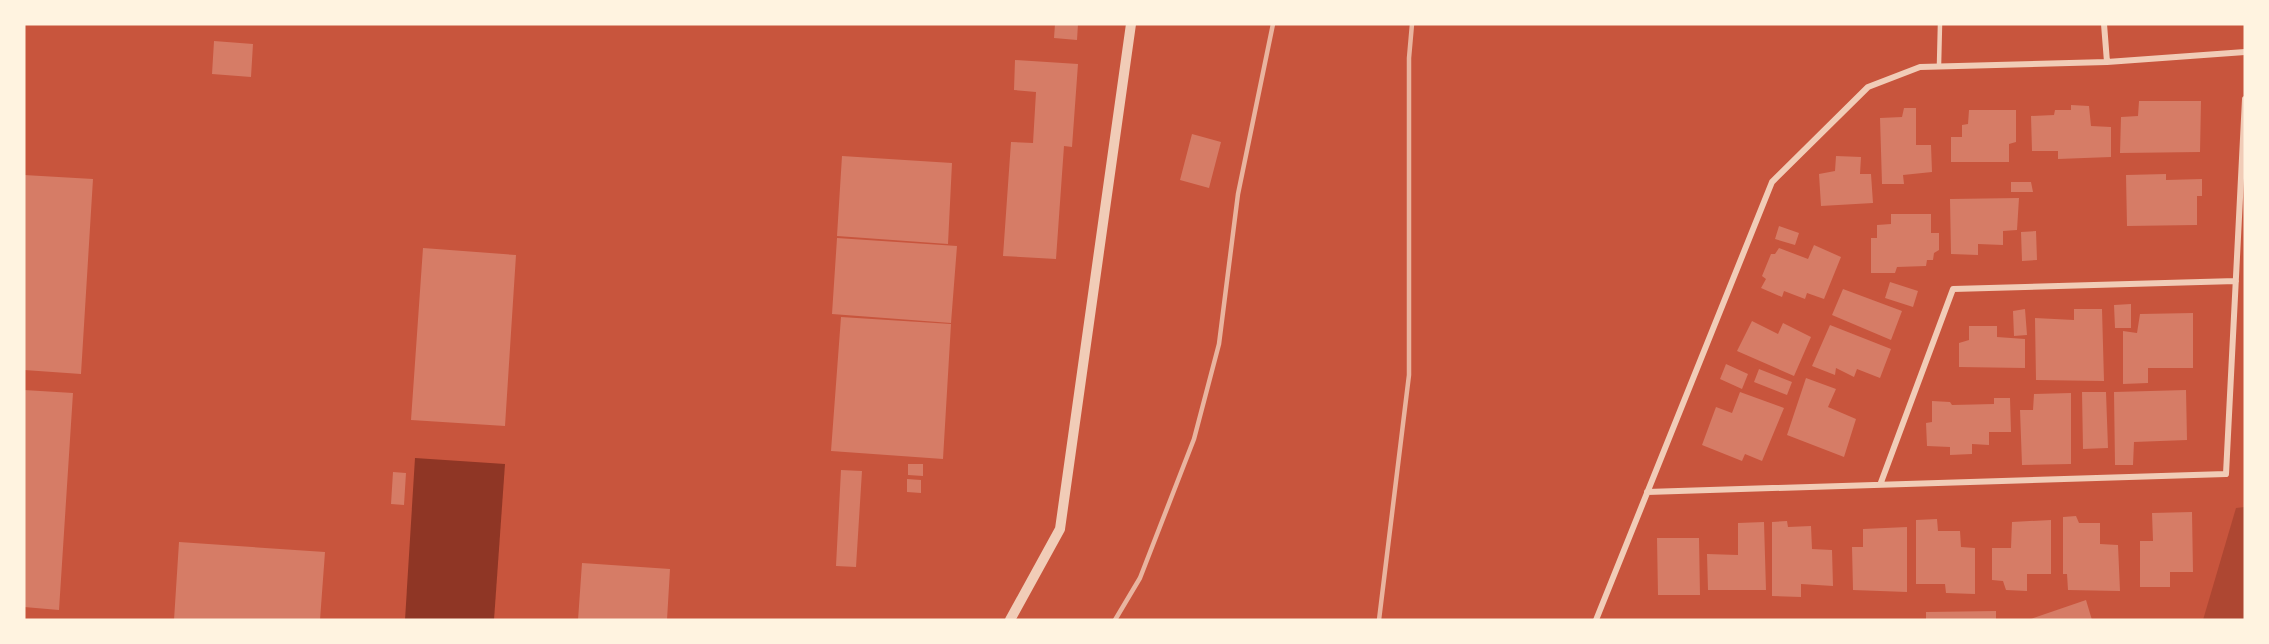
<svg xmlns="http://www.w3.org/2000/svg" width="2269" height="644" viewBox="0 0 2269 644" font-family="Cabin,sans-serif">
<rect width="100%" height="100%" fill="#c8553d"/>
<path fill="#ae4732" d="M 2245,507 L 2245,620 L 2203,620 L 2236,508 Z"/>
<path fill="#8f3625" d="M 415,458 L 505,464 L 494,620 L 405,620 Z"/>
<path fill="#d67c66" d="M 1055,24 L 1078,24 L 1077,40 L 1054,38 Z
M 214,41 L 253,44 L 251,77 L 212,74 Z
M 1015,60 L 1078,64 L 1072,147 L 1064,146 L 1056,259 L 1003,256 L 1011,142 L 1033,143 L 1036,92 L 1014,90 Z
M 2139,101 L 2201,101 L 2200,152 L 2120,153 L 2121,117 L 2138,116 Z
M 2071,105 L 2089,106 L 2091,126 L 2111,127 L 2111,157 L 2058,159 L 2058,151 L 2032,151 L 2031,116 L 2054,115 L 2055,110 L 2071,110 Z
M 1904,108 L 1916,108 L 1916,145 L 1931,145 L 1932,172 L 1903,175 L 1904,184 L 1882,184 L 1880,118 L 1902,117 Z
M 1969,110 L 2016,110 L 2016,142 L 2009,144 L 2009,162 L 1951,162 L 1951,137 L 1962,137 L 1962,125 L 1968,124 Z
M 1192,134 L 1221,142 L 1209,188 L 1180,180 Z
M 842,156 L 952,163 L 948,244 L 837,236 Z
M 1836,156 L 1861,157 L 1860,174 L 1871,174 L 1873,203 L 1821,206 L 1819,174 L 1835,171 Z
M 2166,174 L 2166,180 L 2202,179 L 2202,196 L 2197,196 L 2197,225 L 2127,226 L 2126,175 Z
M 24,175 L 93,179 L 81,374 L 24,370 Z
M 2011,182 L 2031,182 L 2033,192 L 2011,192 Z
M 2019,198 L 2017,230 L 2003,231 L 2003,245 L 1978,244 L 1978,255 L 1951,254 L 1950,199 Z
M 1891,214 L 1931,214 L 1931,233 L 1939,233 L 1939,250 L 1934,253 L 1933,260 L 1927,260 L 1926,266 L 1897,267 L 1895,273 L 1871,273 L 1871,238 L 1877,238 L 1877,225 L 1891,224 Z
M 1779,226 L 1799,233 L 1795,245 L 1775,239 Z
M 2036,231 L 2037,260 L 2022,261 L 2021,232 Z
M 837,238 L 957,246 L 951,323 L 832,314 Z
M 1814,245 L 1841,257 L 1824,299 L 1807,293 L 1805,299 L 1784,291 L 1782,297 L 1761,288 L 1766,279 L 1762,276 L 1771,254 L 1775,254 L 1779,248 L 1808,259 Z
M 423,248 L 516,255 L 505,426 L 411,420 Z
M 1890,282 L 1918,291 L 1913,307 L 1885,298 Z
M 1843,289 L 1902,311 L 1891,340 L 1832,315 Z
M 2131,304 L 2131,328 L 2115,328 L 2114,305 Z
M 2025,309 L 2027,335 L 2014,336 L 2013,311 Z
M 2074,309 L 2102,309 L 2104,381 L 2036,380 L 2035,318 L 2074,320 Z
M 2193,313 L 2193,368 L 2148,368 L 2148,383 L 2123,384 L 2123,331 L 2137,333 L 2140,314 Z
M 841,317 L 951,324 L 943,459 L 831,451 Z
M 1752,321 L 1778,334 L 1783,323 L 1811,337 L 1794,376 L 1737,351 Z
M 1830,325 L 1891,349 L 1880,378 L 1857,369 L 1854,377 L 1836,368 L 1835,375 L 1812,366 Z
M 1969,326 L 1997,326 L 1997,337 L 2025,339 L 2025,368 L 1959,367 L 1959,343 L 1969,340 Z
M 1726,364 L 1748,374 L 1742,389 L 1720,379 Z
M 1759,369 L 1792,382 L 1787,395 L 1754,382 Z
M 1806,378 L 1836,389 L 1828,407 L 1856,419 L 1844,457 L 1787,435 Z
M 24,390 L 73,393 L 59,610 L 24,607 Z
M 2186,390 L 2187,440 L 2134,442 L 2133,465 L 2115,465 L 2114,392 Z
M 1740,392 L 1784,408 L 1762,461 L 1745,454 L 1742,461 L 1702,445 L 1716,407 L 1732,413 Z
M 2082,392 L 2106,392 L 2108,448 L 2083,449 Z
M 2071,393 L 2071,464 L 2022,465 L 2020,410 L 2033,410 L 2034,394 Z
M 1994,398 L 2010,398 L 2011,432 L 1989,432 L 1989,445 L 1972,444 L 1972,454 L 1950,455 L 1950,447 L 1927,446 L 1926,423 L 1932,422 L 1932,401 L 1950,402 L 1952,405 L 1994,404 Z
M 908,464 L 923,464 L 923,476 L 908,475 Z
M 841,470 L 862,471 L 856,567 L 836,566 Z
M 393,472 L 406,473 L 404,505 L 391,504 Z
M 907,479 L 921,480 L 921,493 L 907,492 Z
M 2192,512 L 2193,572 L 2170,572 L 2170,587 L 2140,587 L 2140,541 L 2153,541 L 2152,513 Z
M 2076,516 L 2079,523 L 2100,523 L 2100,544 L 2118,545 L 2120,591 L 2068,590 L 2067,574 L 2063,574 L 2063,517 Z
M 1937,519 L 1938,531 L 1960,531 L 1961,547 L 1975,548 L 1975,594 L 1946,593 L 1945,584 L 1916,584 L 1916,520 Z
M 2051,520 L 2051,574 L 2027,574 L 2027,591 L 2006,590 L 2003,581 L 1992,580 L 1992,548 L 2011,548 L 2012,522 Z
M 1787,521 L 1788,527 L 1811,526 L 1812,549 L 1832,550 L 1833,586 L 1801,584 L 1801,597 L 1772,596 L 1772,522 Z
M 1764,522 L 1766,590 L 1708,590 L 1707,554 L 1738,555 L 1738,523 Z
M 1907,527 L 1907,592 L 1853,590 L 1852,547 L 1863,547 L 1863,529 Z
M 1657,538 L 1699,538 L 1700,595 L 1658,595 Z
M 179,542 L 325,552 L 320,620 L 174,620 Z
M 582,563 L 670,569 L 667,620 L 578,620 Z
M 2086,600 L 2092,620 L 2028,620 Z
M 1996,611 L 1996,620 L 1926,620 L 1926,612 Z"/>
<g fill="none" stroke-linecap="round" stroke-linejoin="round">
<path stroke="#f1ccb7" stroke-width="4.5" d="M 1939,65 L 1940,24"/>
<path stroke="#f1ccb7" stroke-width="6" d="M 2104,24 L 2107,62
M 1880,485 L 1953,289 L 2236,281
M 1647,492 L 2226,474 L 2245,99
M 1596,620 L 1772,182 L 1868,87 L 1920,67 L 2107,62 L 2245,52"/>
<path stroke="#f1ccb7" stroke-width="10" d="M 1010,620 L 1060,529 L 1131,24"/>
<path stroke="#e9b49f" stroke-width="4.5" d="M 1115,620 L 1140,578 L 1194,439 L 1219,344 L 1238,194 L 1273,24
M 1379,620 L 1409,375 L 1409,58 L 1412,24"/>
</g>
<rect width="2269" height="644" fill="none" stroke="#fff3e0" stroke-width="51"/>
</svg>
